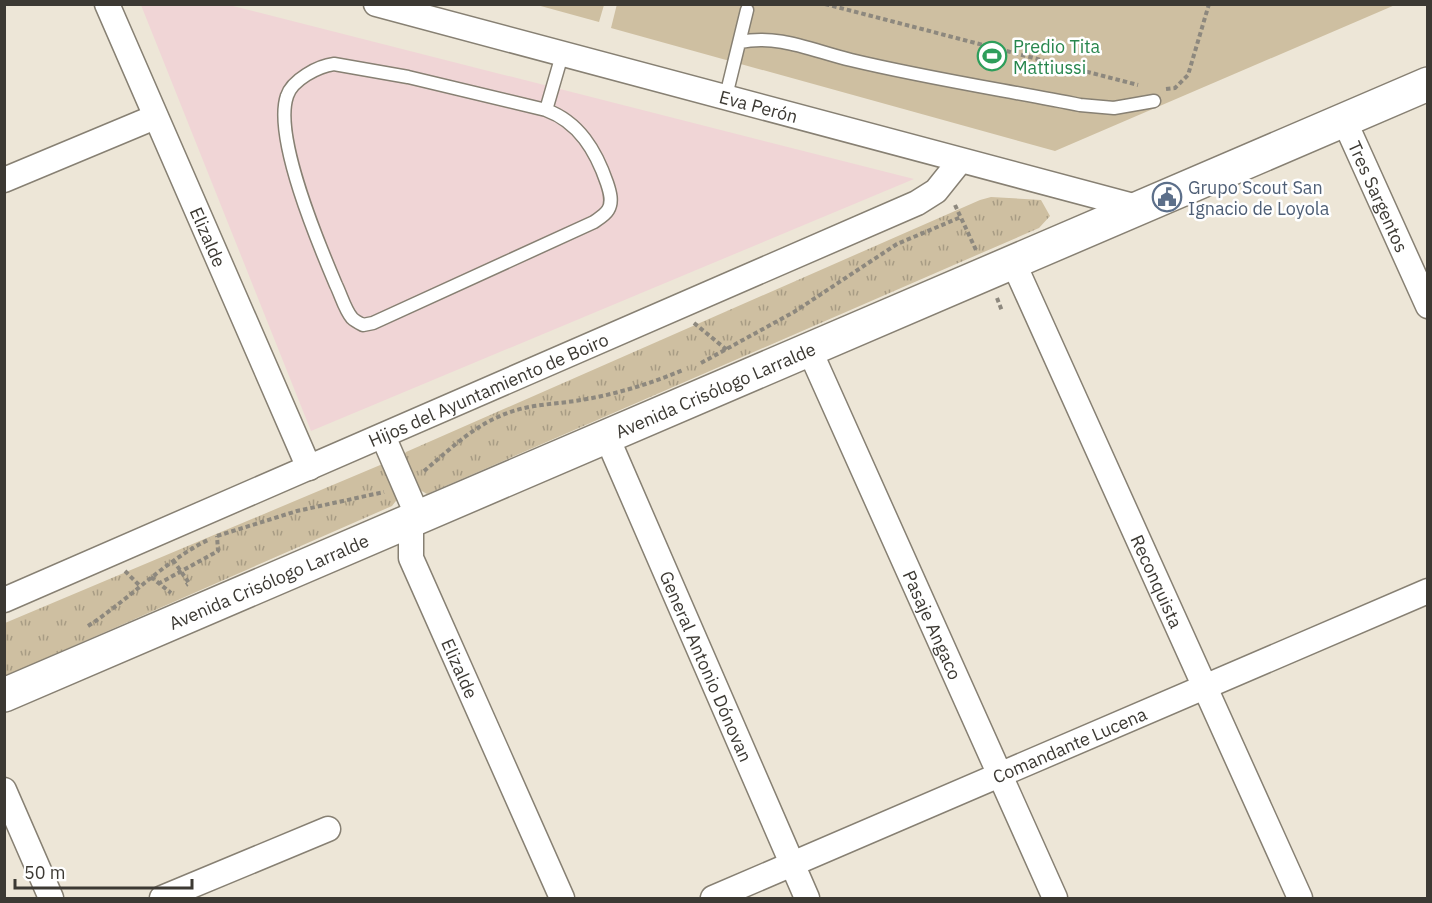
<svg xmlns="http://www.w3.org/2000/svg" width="1432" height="903" viewBox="0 0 1432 903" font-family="'IBM Plex Sans',sans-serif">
<defs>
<pattern id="grass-tufts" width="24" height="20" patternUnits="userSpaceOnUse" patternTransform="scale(1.5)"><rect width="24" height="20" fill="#cebfa1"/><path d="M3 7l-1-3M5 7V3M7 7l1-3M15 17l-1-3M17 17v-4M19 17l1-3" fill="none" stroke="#a89c84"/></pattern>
</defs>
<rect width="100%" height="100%" fill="#ede6d7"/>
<path fill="#f0d5d6" d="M 141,5 L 229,5 L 914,179 L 311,431 Z"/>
<path fill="url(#grass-tufts)" d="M 991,197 L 1041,200 L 1050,216 L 1039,228 L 427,494 L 420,490 L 404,455 L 406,452 L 980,200 Z
M 385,463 L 399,497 L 392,506 L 5,676 L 5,623 Z"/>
<path fill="#cebfa1" d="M 617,4 L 1395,5 L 1055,151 L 611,28 Z
M 537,5 L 604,5 L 599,22 Z"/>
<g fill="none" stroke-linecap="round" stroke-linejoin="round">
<g stroke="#878073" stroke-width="15">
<path id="lane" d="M 740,42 C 779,34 813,51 851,60 C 926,78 1004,90 1080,105 L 1114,108 L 1154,101
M 725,100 L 747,10
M 546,110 C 579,122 596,151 607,183 C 610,192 613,202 608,210 C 605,215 598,219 594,222 L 373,323 L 363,325 C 359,323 355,321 352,318 C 345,310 341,295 336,285 C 319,245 273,137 287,96 C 292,80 318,66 334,64 L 408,77 L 546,110 L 562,55"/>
</g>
<g stroke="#878073" stroke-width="27">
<g id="street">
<path id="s1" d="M 107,4 L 309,468"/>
<path id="s2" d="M 376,4 L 1141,208"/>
<path id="s3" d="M 1344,120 L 1428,306"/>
<path d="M 4,180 L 155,117"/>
<path id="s4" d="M 1014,264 L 1300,898"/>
<path id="s5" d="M 810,351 L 1055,898"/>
<path id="s6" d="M 606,435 L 807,898"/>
<path id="s7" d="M 383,436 L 415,510 L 411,522 L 411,558 L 562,898"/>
<path id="s8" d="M 4,600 L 917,203 L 936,191 L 960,161"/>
<path d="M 4,790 L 51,898"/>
<path d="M 162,898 L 328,829"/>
<path id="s9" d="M 713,898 L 1428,591"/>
</g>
</g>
<g stroke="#878073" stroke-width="36">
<g id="secondary">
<path id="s10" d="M 4,695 L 1428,84"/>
</g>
</g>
<path stroke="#8d887e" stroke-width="4" stroke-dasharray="4.5 3" stroke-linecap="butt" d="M 825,4 L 1138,85
M 1166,89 L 1175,88 L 1188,75 L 1209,4
M 955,205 L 976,250
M 997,298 L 1002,311
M 694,323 L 727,350
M 701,363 L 794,312 L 897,244 L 961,217
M 424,471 C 447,452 470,429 498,417 C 527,403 556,405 587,399 C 620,393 652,383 683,370
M 217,536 L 297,511 L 384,492
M 173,560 L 189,583 L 186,585
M 125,571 L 140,586
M 151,577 L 171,593
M 158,584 L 218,551 L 217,536
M 88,626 C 130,599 164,561 210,539"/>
<use href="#lane" stroke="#fff" stroke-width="12"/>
<use href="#street" stroke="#fff" stroke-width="24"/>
<use href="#secondary" stroke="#fff" stroke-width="33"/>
</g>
<defs>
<g id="stadium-ring" transform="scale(1.5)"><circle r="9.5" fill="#fff" stroke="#2e9e5b" stroke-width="1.5"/><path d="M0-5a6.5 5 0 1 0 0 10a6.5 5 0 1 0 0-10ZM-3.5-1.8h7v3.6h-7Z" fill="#2e9e5b"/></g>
<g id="civic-ring" transform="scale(1.5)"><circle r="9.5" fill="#fff" stroke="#5c6f8a" stroke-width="1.5"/><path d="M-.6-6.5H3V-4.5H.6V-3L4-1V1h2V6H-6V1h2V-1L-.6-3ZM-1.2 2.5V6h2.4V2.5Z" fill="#5c6f8a"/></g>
</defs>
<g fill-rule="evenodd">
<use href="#stadium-ring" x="992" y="56"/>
<use href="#civic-ring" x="1167" y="197"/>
</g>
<g text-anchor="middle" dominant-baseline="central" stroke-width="5" stroke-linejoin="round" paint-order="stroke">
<g font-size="18" fill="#27864d" stroke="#fff" text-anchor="start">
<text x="1013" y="46">Predio Tita<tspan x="1013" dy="21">Mattiussi</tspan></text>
</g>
<g font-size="18" fill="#3c3933" stroke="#fff">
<text stroke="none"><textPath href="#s2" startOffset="396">Eva Perón</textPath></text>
<text stroke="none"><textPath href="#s3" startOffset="84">Tres Sargentos</textPath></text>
<text stroke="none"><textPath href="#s1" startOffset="254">Elizalde</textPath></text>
<text stroke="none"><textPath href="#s8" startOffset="528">Hijos del Ayuntamiento de Boiro</textPath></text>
<text stroke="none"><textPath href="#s10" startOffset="774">Avenida Crisólogo Larralde</textPath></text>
<text stroke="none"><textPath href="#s4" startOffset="348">Reconquista</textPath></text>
<text stroke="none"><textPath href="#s10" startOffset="288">Avenida Crisólogo Larralde</textPath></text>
<text stroke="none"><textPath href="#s5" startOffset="300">Pasaje Angaco</textPath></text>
<text stroke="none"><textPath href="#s6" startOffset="252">General Antonio Dónovan</textPath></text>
<text stroke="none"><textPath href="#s7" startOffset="250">Elizalde</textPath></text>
<text stroke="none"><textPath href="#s9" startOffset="388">Comandante Lucena</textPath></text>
</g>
<g font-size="18" fill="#4e5e75" stroke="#fff" text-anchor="start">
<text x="1188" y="187">Grupo Scout San<tspan x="1188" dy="21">Ignacio de Loyola</tspan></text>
</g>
</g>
<rect width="1432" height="903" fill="none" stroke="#3c3933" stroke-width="12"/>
<path d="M15 879v9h177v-9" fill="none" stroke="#3c3933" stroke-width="3"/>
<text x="24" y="879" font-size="18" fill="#3c3933" stroke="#ffffff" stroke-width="4.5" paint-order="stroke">50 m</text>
</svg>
